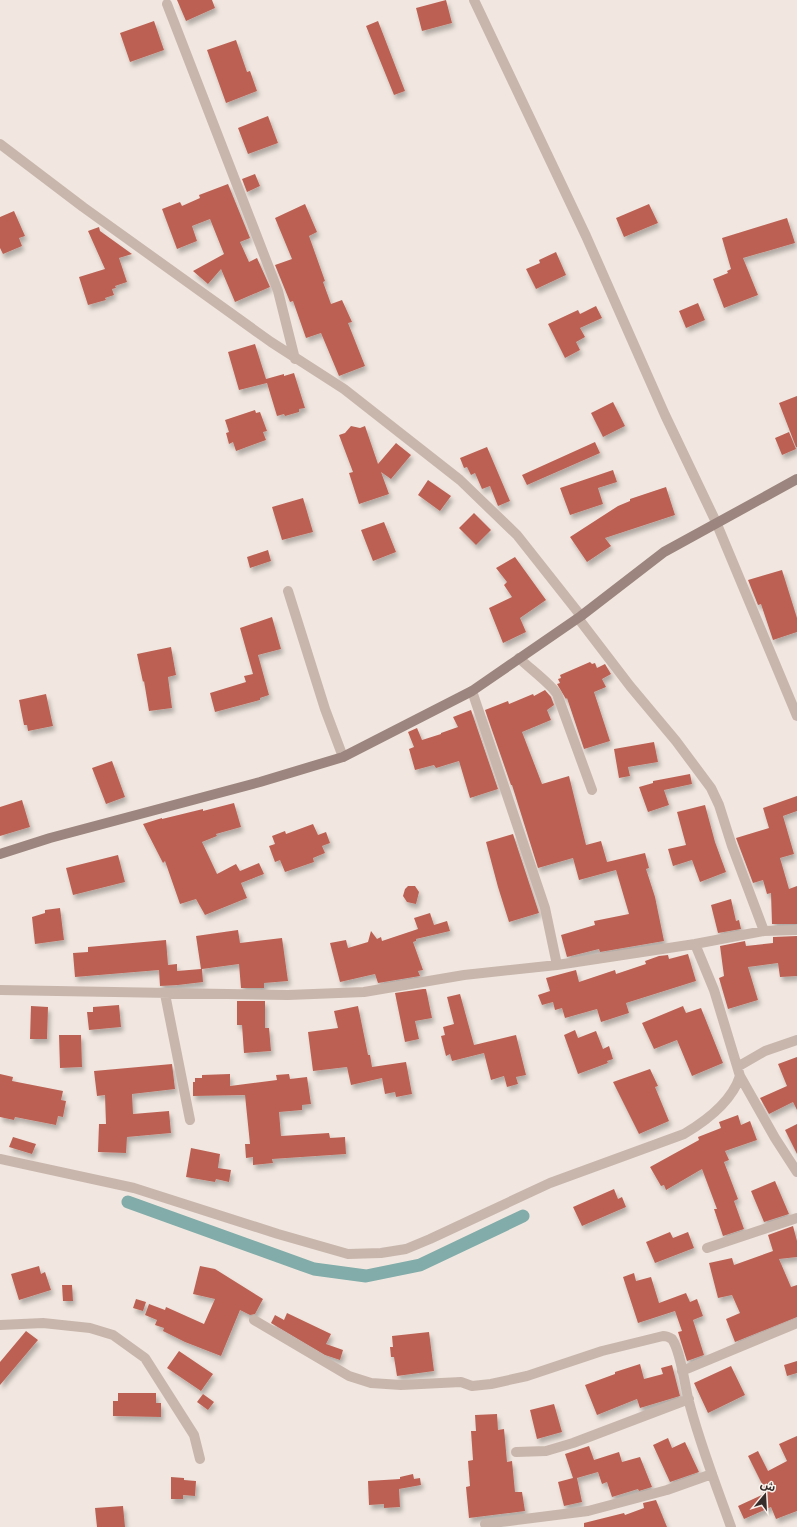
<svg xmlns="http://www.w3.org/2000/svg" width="797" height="1527" viewBox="0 0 797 1527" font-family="Poppins,'Noto Sans Arabic',sans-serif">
<defs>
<filter id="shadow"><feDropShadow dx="2.5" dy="4.5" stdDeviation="2" flood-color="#0004"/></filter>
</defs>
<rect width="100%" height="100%" fill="#f1e7e0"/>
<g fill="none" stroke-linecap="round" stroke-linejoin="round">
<path stroke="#81aca9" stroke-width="13" d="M 128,1202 L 314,1269 L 366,1276 L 420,1265 L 523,1216"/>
</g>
<path fill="#bc6153" filter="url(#shadow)" d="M 177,0 L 212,0 L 215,8 L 186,21 Z
M 446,0 L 452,23 L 422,31 L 416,8 Z
M 154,21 L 164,50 L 130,62 L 120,33 Z
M 378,21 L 405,91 L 394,95 L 366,26 Z
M 236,40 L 247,72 L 250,71 L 257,91 L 226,103 L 207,50 Z
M 268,116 L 278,143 L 248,154 L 238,128 Z
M 255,174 L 260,186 L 247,192 L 242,179 Z
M 228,184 L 250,238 L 240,242 L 249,262 L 257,258 L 270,287 L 235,302 L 221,269 L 208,284 L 193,271 L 224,254 L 210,219 L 192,226 L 197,241 L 177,249 L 162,209 L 180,202 L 182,206 L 200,198 L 199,195 Z
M 305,204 L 317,232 L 309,236 L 325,281 L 323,282 L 331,304 L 342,300 L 352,322 L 348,323 L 365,366 L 339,376 L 321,333 L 306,338 L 293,301 L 290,302 L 275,265 L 292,259 L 275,218 Z
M 649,204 L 658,223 L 624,237 L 616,218 Z
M 14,211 L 25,236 L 19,238 L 22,246 L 3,254 L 0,248 L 0,217 Z
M 787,218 L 795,243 L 743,258 L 758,295 L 724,308 L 713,279 L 728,273 L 727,271 L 731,269 L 722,238 Z
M 99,227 L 100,231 L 132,254 L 119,258 L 127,282 L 115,286 L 116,288 L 112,289 L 114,295 L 105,298 L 106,300 L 88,305 L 79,277 L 105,269 L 88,231 Z
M 556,252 L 566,275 L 536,289 L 526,269 L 540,263 L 539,260 Z
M 698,303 L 705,320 L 686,328 L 679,311 Z
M 596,306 L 602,318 L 580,328 L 585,337 L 576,342 L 580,350 L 565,358 L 548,324 L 578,310 L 580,314 Z
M 255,344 L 266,379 L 284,374 L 284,376 L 294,373 L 305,408 L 299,409 L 299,412 L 285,416 L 284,414 L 277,416 L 267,383 L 239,390 L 228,352 Z
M 797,396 L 797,447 L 796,447 L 779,403 Z
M 613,402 L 625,426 L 603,437 L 591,413 Z
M 255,410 L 256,413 L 260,412 L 267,431 L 263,432 L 266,440 L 236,451 L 233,442 L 229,444 L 226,433 L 229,432 L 225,420 Z
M 351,426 L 360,428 L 365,426 L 378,464 L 396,443 L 411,455 L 391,479 L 381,472 L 389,494 L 359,504 L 349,473 L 353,472 L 339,435 L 345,433 Z
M 789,432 L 796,449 L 782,455 L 775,438 Z
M 595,442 L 600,453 L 527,485 L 522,475 Z
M 487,447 L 510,501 L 498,506 L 490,486 L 482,489 L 475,473 L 471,475 L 467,467 L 464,468 L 460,458 Z
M 613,470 L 617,482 L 598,488 L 603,504 L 570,515 L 560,488 Z
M 428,480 L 451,496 L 440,511 L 418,495 Z
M 666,487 L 675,515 L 605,538 L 611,546 L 587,562 L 570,537 L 618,506 L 630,501 L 630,499 Z
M 303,498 L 313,532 L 282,540 L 272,507 Z
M 474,513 L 491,530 L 476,545 L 459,528 Z
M 384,522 L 396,552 L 373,561 L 361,530 Z
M 268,550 L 271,561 L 250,568 L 247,557 Z
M 515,557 L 546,600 L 520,618 L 526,632 L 503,643 L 489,608 L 512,597 L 504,585 L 507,582 L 496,568 Z
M 782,570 L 797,618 L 797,632 L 773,640 L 761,604 L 758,605 L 748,580 Z
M 272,617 L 281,649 L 258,655 L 269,695 L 260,698 L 260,700 L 215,712 L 210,693 L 246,682 L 244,676 L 253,674 L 240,628 Z
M 171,647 L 176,675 L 168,677 L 172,708 L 149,711 L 144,681 L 143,682 L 137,654 Z
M 590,662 L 592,664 L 595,663 L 597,668 L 605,664 L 611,674 L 602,679 L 606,687 L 594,692 L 610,741 L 584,749 L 567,698 L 566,699 L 557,684 L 560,683 L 558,679 L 561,678 L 560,675 Z
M 545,690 L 551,697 L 554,705 L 547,710 L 551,720 L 522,732 L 542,784 L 569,776 L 586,845 L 601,841 L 607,862 L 645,853 L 649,868 L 646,869 L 655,897 L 664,941 L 600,952 L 599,949 L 567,957 L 561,935 L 595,925 L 594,921 L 629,914 L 616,870 L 579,880 L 573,858 L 538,868 L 512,785 L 511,785 L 485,710 L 508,701 L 509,704 L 533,694 L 534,696 Z
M 46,694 L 53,726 L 28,731 L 27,725 L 24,725 L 19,700 Z
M 471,710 L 498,789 L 470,798 L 459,761 L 436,768 L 434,765 L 415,770 L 409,749 L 414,747 L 408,732 L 417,728 L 422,740 L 441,734 L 441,733 L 458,727 L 453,717 Z
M 654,742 L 658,762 L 628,767 L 630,776 L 619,778 L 614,749 Z
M 112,761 L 125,797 L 106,804 L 92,768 Z
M 690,774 L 692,784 L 664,790 L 669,805 L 648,812 L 639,787 L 653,783 L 653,781 Z
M 797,796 L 797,811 L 783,816 L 794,854 L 780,858 L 789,889 L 797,886 L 797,924 L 772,924 L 771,893 L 767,894 L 763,880 L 753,883 L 736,838 L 769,828 L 763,808 Z
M 22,800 L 30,827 L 0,836 L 0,807 Z
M 234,803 L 241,827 L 216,834 L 217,836 L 202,842 L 217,874 L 236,864 L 240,871 L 259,863 L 264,874 L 241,883 L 247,898 L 205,915 L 196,899 L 180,904 L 165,861 L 163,863 L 143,824 L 162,818 L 162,819 L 203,809 L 203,811 Z
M 705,805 L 715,842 L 726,872 L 700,882 L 692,860 L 673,866 L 668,849 L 686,845 L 677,812 Z
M 313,824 L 318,835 L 326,832 L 330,843 L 322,846 L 325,853 L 313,858 L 314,862 L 285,872 L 280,860 L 275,862 L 269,846 L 275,844 L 272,836 L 285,831 L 286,834 Z
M 513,834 L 539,913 L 509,922 L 498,887 L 486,842 Z
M 118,855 L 125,882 L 73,895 L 66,868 Z
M 408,886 L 415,886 L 419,892 L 416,904 L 407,902 L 403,896 L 405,889 Z
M 731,899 L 736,921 L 739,920 L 741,929 L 718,933 L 711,905 Z
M 60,908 L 64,940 L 35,944 L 32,917 L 45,913 L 45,910 Z
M 430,913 L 434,925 L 447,921 L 450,931 L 416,939 L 416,941 L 413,942 L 423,970 L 418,971 L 420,976 L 378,983 L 375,974 L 340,982 L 330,943 L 346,940 L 348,948 L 368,942 L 371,931 L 377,939 L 381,937 L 382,941 L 418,929 L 414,918 Z
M 238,930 L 240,943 L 282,938 L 288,981 L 264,983 L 264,988 L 241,988 L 239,964 L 202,969 L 203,982 L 178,985 L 160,986 L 159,970 L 75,977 L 73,953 L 88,952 L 88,947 L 166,940 L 168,965 L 177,964 L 177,971 L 201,969 L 196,936 Z
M 797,936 L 797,976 L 780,977 L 778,963 L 748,967 L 758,1000 L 728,1009 L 719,978 L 724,976 L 720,946 L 745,941 L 746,946 L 773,943 L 773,937 Z
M 688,954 L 696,981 L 626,1003 L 629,1013 L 601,1022 L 597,1009 L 565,1018 L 562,1008 L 555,1010 L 553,1002 L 542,1005 L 538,995 L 550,991 L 546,978 L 576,970 L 579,982 L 615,970 L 616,974 L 646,964 L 645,961 L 659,956 L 668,955 L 669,959 Z
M 423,989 L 426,989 L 432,1018 L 415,1021 L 419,1039 L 405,1042 L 395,993 Z
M 460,994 L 474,1045 L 516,1035 L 526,1075 L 516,1077 L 518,1084 L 507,1087 L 504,1076 L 491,1080 L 484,1053 L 452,1061 L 450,1054 L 446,1056 L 441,1036 L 445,1035 L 443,1027 L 454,1024 L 447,997 Z
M 237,1001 L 265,1001 L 265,1028 L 269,1028 L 271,1051 L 244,1053 L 242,1025 L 237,1025 Z
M 119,1005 L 121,1027 L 89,1030 L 87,1012 L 93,1012 L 93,1007 Z
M 31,1006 L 48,1007 L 47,1039 L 30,1039 Z
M 358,1006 L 368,1055 L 370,1055 L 372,1067 L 406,1062 L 412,1094 L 396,1097 L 395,1092 L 385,1094 L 382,1078 L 351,1085 L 347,1067 L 313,1071 L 308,1032 L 338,1028 L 334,1011 Z
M 683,1006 L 686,1013 L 701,1008 L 723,1063 L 692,1076 L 677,1040 L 654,1049 L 642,1023 Z
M 575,1030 L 578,1038 L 596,1031 L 603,1049 L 609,1046 L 613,1059 L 607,1061 L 608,1063 L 578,1074 L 564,1035 Z
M 59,1035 L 81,1035 L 82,1067 L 60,1068 Z
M 797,1057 L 797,1110 L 793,1102 L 769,1114 L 760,1098 L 787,1086 L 778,1064 Z
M 172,1064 L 175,1089 L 132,1094 L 133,1114 L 169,1111 L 171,1133 L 127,1137 L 126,1153 L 98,1152 L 99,1124 L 106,1124 L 105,1095 L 97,1096 L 94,1071 Z
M 650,1069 L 658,1086 L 655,1087 L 669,1121 L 639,1134 L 613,1082 Z
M 0,1074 L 13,1077 L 12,1081 L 63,1091 L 61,1100 L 66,1101 L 63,1117 L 58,1116 L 56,1125 L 15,1117 L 14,1120 L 0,1117 Z
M 230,1074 L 230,1086 L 277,1080 L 276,1075 L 289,1074 L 290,1079 L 307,1077 L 311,1104 L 302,1105 L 302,1110 L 279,1112 L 281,1136 L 329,1133 L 330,1138 L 345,1137 L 346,1154 L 272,1159 L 273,1163 L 253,1165 L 253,1157 L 246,1158 L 245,1144 L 250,1144 L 245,1095 L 193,1096 L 193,1082 L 195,1082 L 195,1078 L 202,1078 L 202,1075 Z
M 738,1115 L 741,1125 L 750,1121 L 757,1140 L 725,1151 L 729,1160 L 724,1162 L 738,1199 L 734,1201 L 744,1229 L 723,1236 L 714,1209 L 717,1209 L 702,1169 L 666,1190 L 664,1185 L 661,1186 L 650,1167 L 699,1140 L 698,1137 L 721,1128 L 719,1122 Z
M 797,1124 L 797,1154 L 785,1130 Z
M 13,1137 L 36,1144 L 32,1154 L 9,1147 Z
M 191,1148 L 220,1154 L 218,1168 L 231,1170 L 229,1182 L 216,1179 L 215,1182 L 186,1177 Z
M 775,1181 L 789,1214 L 764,1222 L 751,1191 Z
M 614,1189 L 618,1199 L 622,1197 L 626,1207 L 582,1226 L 573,1207 Z
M 793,1226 L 797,1241 L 797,1257 L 779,1259 L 791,1287 L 797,1285 L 797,1317 L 735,1342 L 726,1319 L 740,1313 L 732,1295 L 718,1298 L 709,1263 L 732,1258 L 734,1265 L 773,1251 L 768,1235 Z
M 670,1232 L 673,1238 L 688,1232 L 694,1248 L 655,1263 L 646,1242 Z
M 39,1266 L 41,1274 L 45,1272 L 51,1290 L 19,1300 L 11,1274 Z
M 200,1266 L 215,1269 L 263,1299 L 255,1314 L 250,1315 L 240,1310 L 221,1356 L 185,1342 L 163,1331 L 164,1328 L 155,1325 L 157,1320 L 145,1315 L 149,1304 L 165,1310 L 166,1307 L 204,1324 L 215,1299 L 193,1294 Z
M 634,1273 L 636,1281 L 651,1277 L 659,1303 L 686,1293 L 690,1302 L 697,1299 L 703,1316 L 693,1320 L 704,1355 L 687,1361 L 678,1332 L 682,1331 L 675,1311 L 638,1323 L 623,1277 Z
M 62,1285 L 72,1285 L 73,1301 L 63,1301 Z
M 136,1299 L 146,1302 L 143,1311 L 133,1308 Z
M 287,1313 L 331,1334 L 326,1344 L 343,1350 L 340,1360 L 325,1355 L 271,1323 L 275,1315 L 284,1320 Z
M 26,1331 L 38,1340 L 0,1385 L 0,1362 Z
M 429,1332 L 434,1371 L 397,1376 L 394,1357 L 391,1357 L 390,1347 L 393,1347 L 392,1336 Z
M 179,1351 L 213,1374 L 201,1391 L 167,1368 Z
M 797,1361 L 797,1373 L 787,1376 L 784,1365 Z
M 640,1364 L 644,1379 L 663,1374 L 661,1368 L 672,1365 L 680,1396 L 640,1408 L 637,1399 L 597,1415 L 585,1385 L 615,1374 L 615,1372 Z
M 731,1366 L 745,1395 L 708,1413 L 694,1383 Z
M 118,1393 L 156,1393 L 156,1403 L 161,1403 L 161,1417 L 113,1416 L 113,1401 L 118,1401 Z
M 203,1394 L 214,1402 L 208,1410 L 197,1402 Z
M 554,1404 L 562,1432 L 537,1439 L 530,1410 Z
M 497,1414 L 498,1430 L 504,1429 L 507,1462 L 512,1461 L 515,1492 L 522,1492 L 525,1511 L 469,1518 L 466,1487 L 470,1486 L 468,1461 L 473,1460 L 471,1431 L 476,1431 L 475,1415 Z
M 797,1436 L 797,1511 L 776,1519 L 771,1507 L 744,1519 L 738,1506 L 764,1494 L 762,1489 L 764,1488 L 748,1456 L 758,1451 L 768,1471 L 787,1461 L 779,1444 Z
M 668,1438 L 672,1448 L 685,1442 L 699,1472 L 670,1482 L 653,1445 Z
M 589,1446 L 594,1460 L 619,1452 L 622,1462 L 640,1457 L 652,1487 L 639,1491 L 638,1489 L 612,1497 L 607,1482 L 602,1484 L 598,1472 L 577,1478 L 582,1502 L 564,1506 L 558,1482 L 573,1478 L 565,1454 Z
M 413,1474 L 414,1479 L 420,1478 L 421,1485 L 399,1489 L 400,1507 L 384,1508 L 384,1504 L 369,1505 L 368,1481 L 400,1479 L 400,1477 Z
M 171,1477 L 184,1478 L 184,1480 L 196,1481 L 195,1496 L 183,1495 L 183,1499 L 171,1499 Z
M 656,1500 L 667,1527 L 584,1527 L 584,1523 L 624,1513 L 625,1515 L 644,1508 L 643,1503 Z
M 123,1506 L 125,1527 L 97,1527 L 95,1508 Z"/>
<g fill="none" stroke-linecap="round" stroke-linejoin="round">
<path stroke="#c8b6ac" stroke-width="10" d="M 474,0 L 586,236 L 665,415 L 716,522 L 797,716
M 167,4 L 278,291 L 295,359
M 0,144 L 83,207 L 271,342 L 344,389 L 460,480 L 517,535 L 581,616
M 288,591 L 325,709 L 343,757
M 578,618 L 630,686 L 676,741 L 711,788 L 719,805 L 732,846 L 764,931
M 519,658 C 529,668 551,684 557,694 L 592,790
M 472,691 L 545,908 L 557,965
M 695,944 L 714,990 L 740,1076 L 775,1138 L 797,1172
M 0,990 L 288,995 L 364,992 L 464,975 L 557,965 L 695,944 L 764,931 L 797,930
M 165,994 L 190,1120
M 739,1066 L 765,1051 L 797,1040
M 0,1159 L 134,1188 L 278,1234 L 348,1254 L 381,1253 L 406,1249 L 430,1239 L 550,1183 L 684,1134 C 706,1121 732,1101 740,1076
M 707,1248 L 797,1218
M 254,1320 L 349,1376 L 371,1383 L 401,1385 L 461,1382 L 472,1386 L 491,1384 L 527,1376 L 602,1351 L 663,1336 C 666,1336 669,1337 672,1339 C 680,1350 685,1384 688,1398 C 699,1442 716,1485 731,1527
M 0,1325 L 43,1323 L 90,1328 L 113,1335 L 145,1358 L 194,1435 L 200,1459
M 682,1371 L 797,1323
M 516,1452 L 546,1451 L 573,1443 L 689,1399
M 485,1524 L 588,1511 L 667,1490 L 712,1474"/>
<path stroke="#9c857e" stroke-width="10" d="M 0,854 L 50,838 L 260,782 L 343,757 L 472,691 L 581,616 L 664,552 L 797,479"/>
</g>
<g transform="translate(765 1495) rotate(18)" stroke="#f9f1ec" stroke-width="3" paint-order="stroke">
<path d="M0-3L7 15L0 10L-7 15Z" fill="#372d2a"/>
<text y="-6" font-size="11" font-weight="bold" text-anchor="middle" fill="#372d2a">ش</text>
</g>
</svg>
